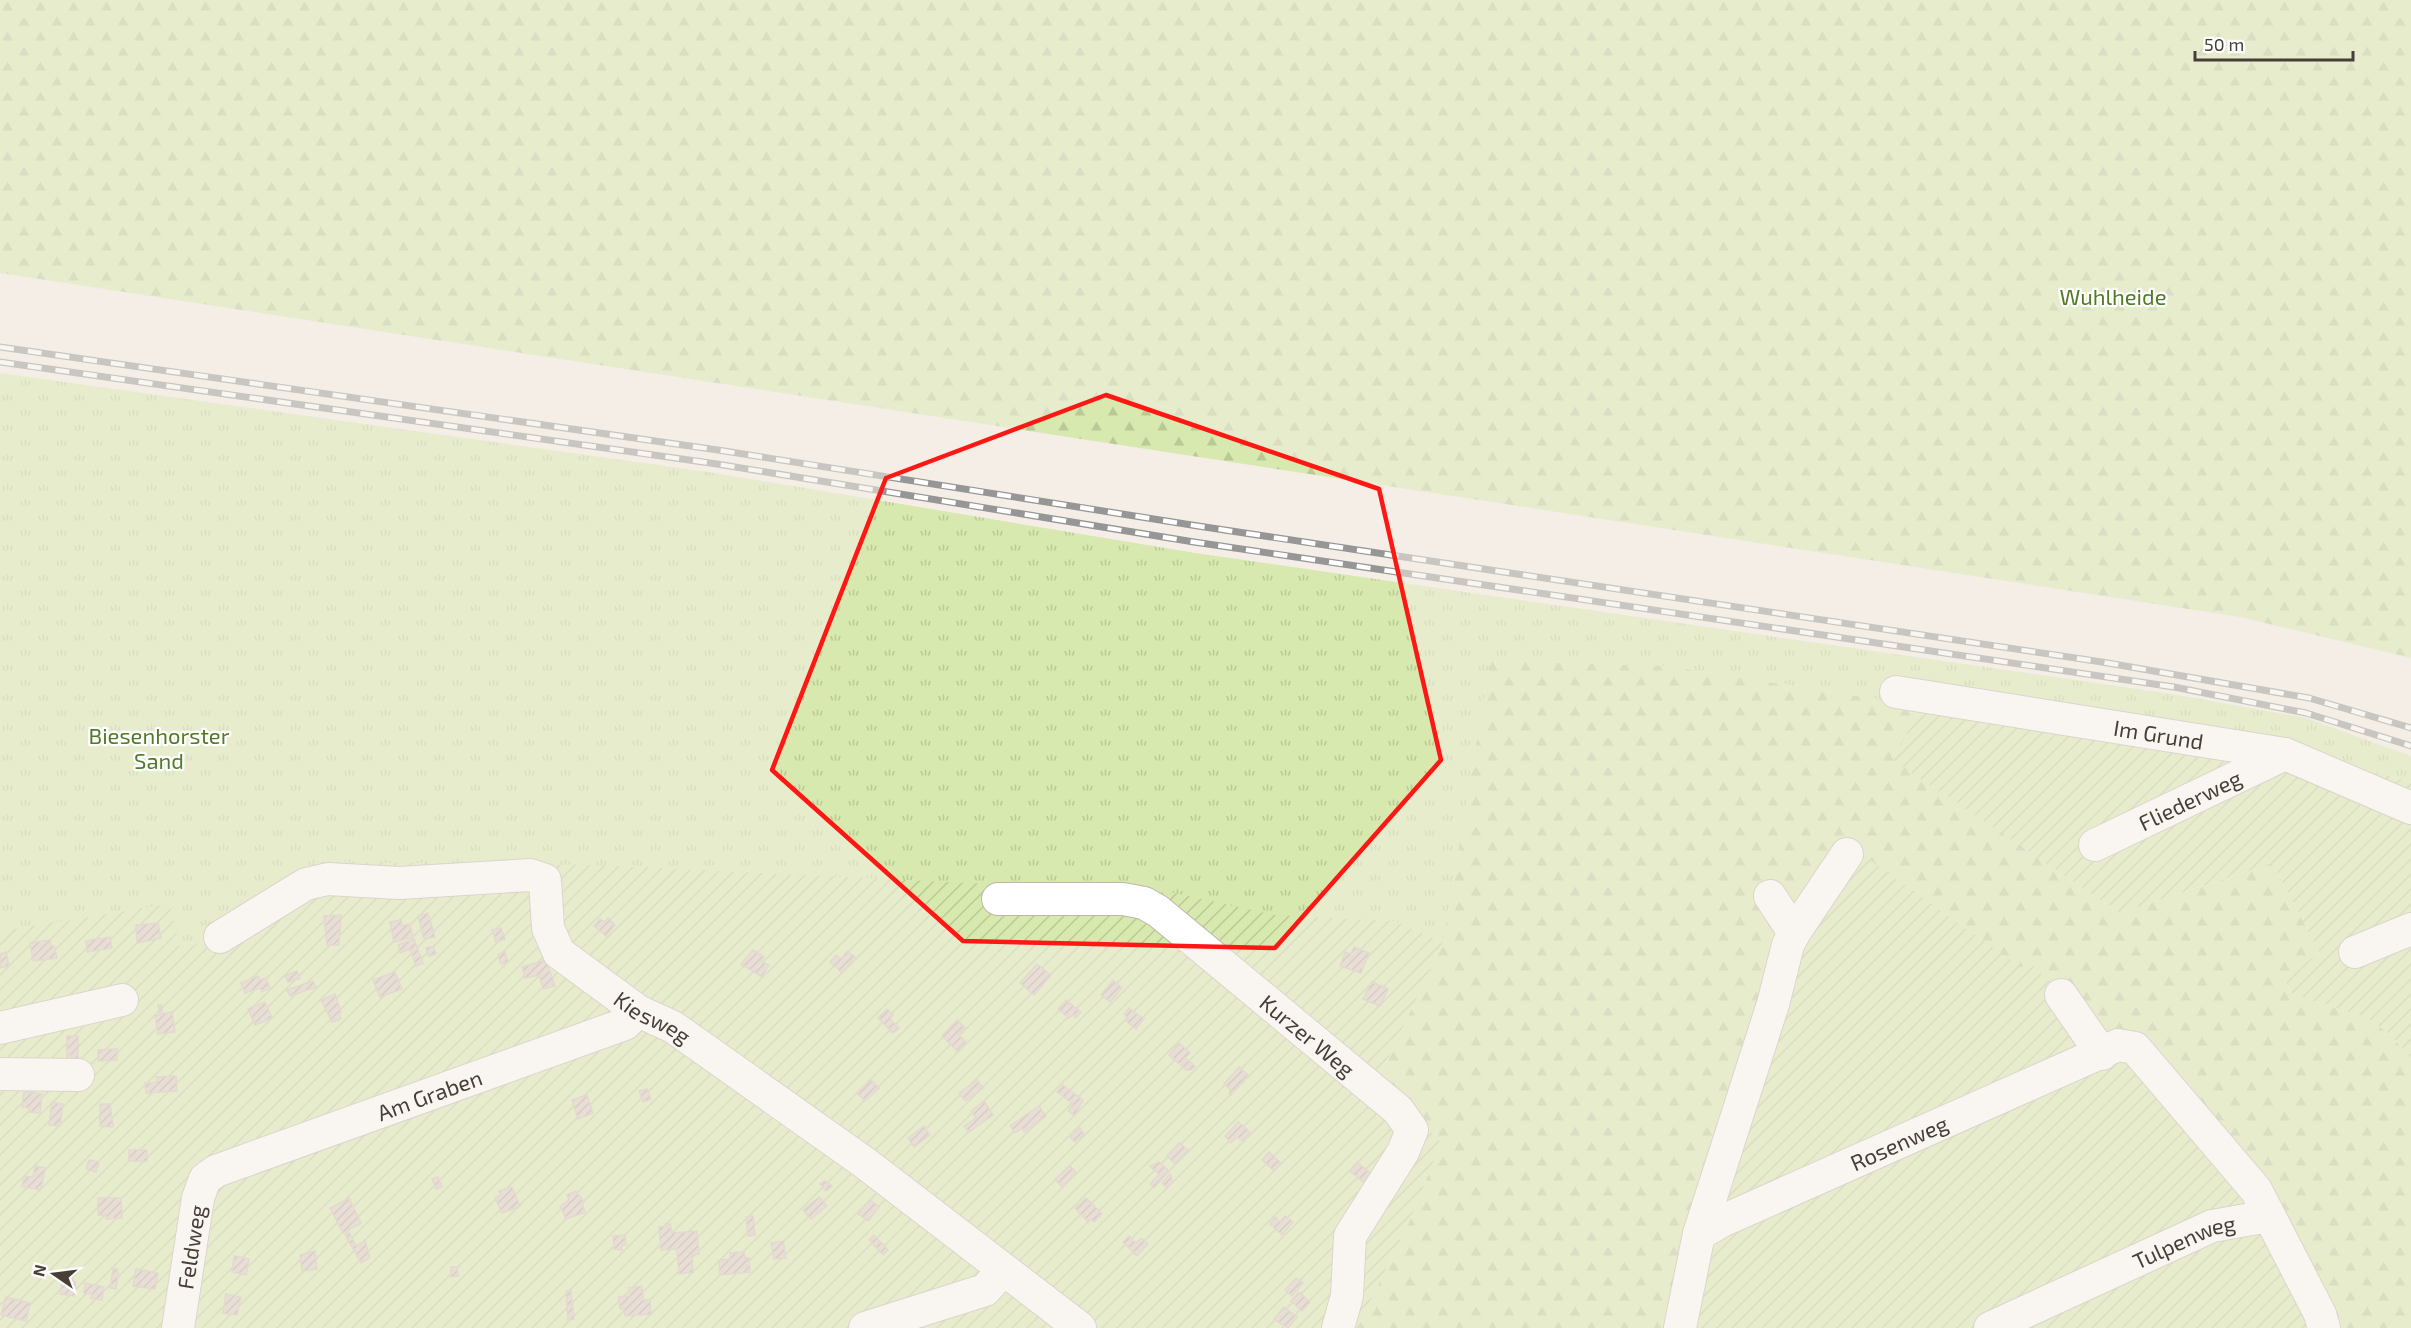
<svg xmlns="http://www.w3.org/2000/svg" width="2411" height="1328" viewBox="0 0 2411 1328" font-family="'Exo 2',sans-serif">
<defs>
<pattern id="grass-tufts" width="24" height="20" patternUnits="userSpaceOnUse" patternTransform="scale(1.5)"><rect width="24" height="20" fill="#d7e9ae"/><path d="M3 7l-1-3M5 7V3M7 7l1-3M15 17l-1-3M17 17v-4M19 17l1-3" fill="none" stroke="#bac996"/></pattern>
<pattern id="forest-firs" width="22" height="20" patternUnits="userSpaceOnUse" patternTransform="scale(1.5)"><rect width="22" height="20" fill="#d7e9ae"/><path d="M5 1l3.5 6h-7zM16 11l3.5 6h-7z" fill="#bac996"/></pattern>
<pattern id="garden-furrows" width="10" height="10" patternUnits="userSpaceOnUse" patternTransform="scale(1.5)"><rect width="10" height="10" fill="#d7e9ae"/><path d="M-1 1l2-2M0 10L10 0M9 11l2-2" fill="none" stroke="#bac996"/></pattern>
<pattern id="building-hatch" width="6" height="6" patternUnits="userSpaceOnUse" patternTransform="scale(1.5)"><rect width="6" height="6" fill="#d9cbbf"/><path d="M-1 1l2-2M0 6l6-6M5 7l2-2" fill="none" stroke="#b2a69c"/></pattern>
</defs>
<rect width="100%" height="100%" fill="#f4eee7"/>
<path fill="url(#grass-tufts)" d="M 0,373 L 715,473 L 1195,553 L 2172,694 L 2306,718 L 2411,756 L 2411,782 L 2289,747 L 1921,706 L 1667,666 L 1490,661 L 1443,942 L 1394,921 L 302,882 L 181,954 L 0,931 Z"/>
<path fill="url(#forest-firs)" d="M 0,0 L 2411,0 L 2411,658 L 2240,617 L 0,273 Z
M 1490,661 L 1667,666 L 1921,706 L 1894,760 L 2120,913 L 2272,863 L 2320,953 L 2283,976 L 2292,994 L 2368,1018 L 2392,1036 L 2411,1060 L 2411,1328 L 2337,1328 L 2034,966 L 2020,967 L 1673,1328 L 1357,1328 L 1411,1218 L 1441,1142 L 1377,1082 L 1443,942 Z"/>
<path fill="url(#garden-furrows)" d="M 1921,706 L 2289,747 L 2411,782 L 2411,1060 L 2392,1036 L 2368,1018 L 2292,994 L 2283,976 L 2320,953 L 2272,863 L 2120,913 L 1893,760 Z
M 1860,853 L 2020,967 L 2034,966 L 2171,1099 L 2337,1328 L 1673,1328 L 1771,999 Z
M 314,862 L 594,865 L 1175,893 L 1274,915 L 1394,921 L 1443,942 L 1377,1082 L 1441,1142 L 1411,1218 L 1357,1328 L 0,1328 L 0,931 L 170,904 L 181,953 L 315,874 Z"/>
<path fill="url(#building-hatch)" stroke="#d1bfaf" stroke-width="1.5" d="M 428,913 L 435,937 L 424,939 L 418,916 Z
M 341,915 L 339,945 L 327,945 L 324,916 Z
M 608,918 L 615,925 L 606,936 L 594,926 L 600,919 L 604,922 Z
M 401,920 L 402,926 L 410,924 L 413,937 L 394,942 L 390,922 Z
M 158,923 L 161,938 L 137,943 L 136,925 Z
M 501,928 L 505,939 L 496,942 L 492,930 Z
M 110,937 L 112,948 L 87,952 L 86,941 Z
M 414,939 L 423,963 L 416,966 L 410,949 L 400,953 L 398,945 Z
M 50,940 L 51,946 L 54,946 L 57,958 L 33,961 L 30,943 Z
M 433,946 L 436,954 L 429,956 L 426,948 Z
M 1354,947 L 1369,953 L 1361,973 L 1340,966 L 1345,952 L 1351,954 Z
M 753,950 L 764,957 L 761,961 L 769,965 L 762,977 L 741,964 Z
M 847,951 L 855,957 L 842,973 L 830,962 L 836,955 L 841,959 Z
M 6,952 L 9,966 L 0,968 L 0,954 Z
M 505,952 L 508,962 L 501,964 L 498,955 Z
M 546,960 L 555,986 L 543,989 L 539,975 L 525,978 L 522,967 Z
M 1037,964 L 1051,975 L 1034,995 L 1020,983 Z
M 297,971 L 300,978 L 288,982 L 285,976 Z
M 395,972 L 402,989 L 380,997 L 373,980 Z
M 258,976 L 260,980 L 266,978 L 270,988 L 262,992 L 260,988 L 245,993 L 241,983 Z
M 1113,980 L 1122,988 L 1110,1002 L 1101,995 Z
M 313,981 L 316,987 L 290,996 L 287,990 Z
M 1372,982 L 1388,989 L 1380,1006 L 1363,999 Z
M 335,994 L 341,1012 L 339,1013 L 341,1019 L 332,1022 L 321,1000 Z
M 1066,1000 L 1081,1012 L 1076,1018 L 1073,1015 L 1069,1018 L 1058,1009 Z
M 265,1002 L 272,1018 L 255,1025 L 248,1009 Z
M 158,1005 L 161,1005 L 163,1014 L 172,1012 L 175,1032 L 158,1034 L 155,1016 L 160,1015 Z
M 1129,1008 L 1144,1019 L 1136,1029 L 1126,1021 L 1128,1018 L 1124,1014 Z
M 887,1009 L 893,1015 L 890,1019 L 899,1028 L 893,1033 L 878,1018 Z
M 957,1020 L 965,1028 L 958,1034 L 966,1042 L 957,1051 L 942,1036 Z
M 67,1036 L 78,1036 L 78,1062 L 72,1062 L 71,1055 L 67,1056 Z
M 1179,1043 L 1190,1053 L 1185,1058 L 1195,1066 L 1191,1070 L 1186,1070 L 1169,1055 Z
M 117,1049 L 117,1060 L 98,1061 L 98,1050 Z
M 1239,1067 L 1248,1075 L 1231,1095 L 1229,1093 L 1231,1090 L 1224,1084 Z
M 176,1076 L 177,1091 L 146,1093 L 145,1083 L 157,1082 L 156,1077 Z
M 871,1080 L 879,1088 L 865,1101 L 857,1093 Z
M 977,1080 L 983,1088 L 965,1101 L 959,1093 Z
M 1063,1085 L 1083,1100 L 1075,1116 L 1068,1111 L 1073,1104 L 1057,1092 Z
M 647,1089 L 651,1099 L 643,1102 L 639,1091 Z
M 24,1092 L 42,1094 L 40,1113 L 29,1112 L 29,1108 L 22,1107 Z
M 587,1095 L 593,1113 L 578,1119 L 572,1100 Z
M 984,1101 L 993,1115 L 969,1132 L 964,1126 L 976,1118 L 971,1111 Z
M 52,1102 L 63,1104 L 60,1126 L 49,1125 Z
M 100,1104 L 110,1104 L 113,1127 L 100,1126 Z
M 1039,1106 L 1046,1116 L 1024,1132 L 1022,1128 L 1015,1133 L 1010,1126 Z
M 1238,1122 L 1250,1132 L 1242,1141 L 1237,1137 L 1231,1143 L 1225,1136 Z
M 924,1126 L 930,1135 L 914,1147 L 908,1138 Z
M 1080,1128 L 1084,1134 L 1075,1142 L 1070,1137 Z
M 1179,1143 L 1188,1150 L 1175,1164 L 1167,1156 Z
M 129,1150 L 147,1150 L 147,1161 L 129,1161 Z
M 1269,1152 L 1281,1163 L 1274,1171 L 1262,1160 Z
M 89,1160 L 99,1162 L 96,1172 L 86,1169 Z
M 1159,1162 L 1169,1171 L 1154,1188 L 1150,1184 L 1159,1174 L 1150,1166 Z
M 1357,1162 L 1370,1173 L 1363,1182 L 1350,1171 Z
M 35,1166 L 45,1168 L 41,1190 L 22,1187 L 24,1176 L 33,1177 Z
M 1070,1166 L 1076,1173 L 1062,1187 L 1055,1179 Z
M 1170,1174 L 1173,1182 L 1167,1188 L 1162,1183 Z
M 438,1177 L 442,1187 L 436,1189 L 432,1179 Z
M 825,1181 L 832,1186 L 826,1191 L 820,1184 Z
M 512,1187 L 520,1206 L 502,1213 L 495,1198 L 501,1195 L 499,1191 Z
M 576,1191 L 584,1202 L 582,1203 L 585,1212 L 566,1219 L 560,1206 L 569,1200 L 567,1195 Z
M 819,1197 L 827,1206 L 811,1219 L 803,1210 Z
M 98,1198 L 121,1198 L 122,1218 L 106,1219 L 106,1215 L 98,1215 Z
M 349,1198 L 361,1223 L 343,1233 L 330,1208 Z
M 1086,1198 L 1102,1214 L 1094,1222 L 1091,1219 L 1088,1222 L 1075,1208 Z
M 870,1200 L 879,1207 L 868,1221 L 858,1214 Z
M 753,1216 L 755,1235 L 748,1236 L 746,1217 Z
M 1285,1216 L 1293,1222 L 1282,1235 L 1270,1224 L 1275,1217 L 1280,1222 Z
M 665,1224 L 670,1224 L 672,1233 L 697,1231 L 699,1254 L 692,1255 L 693,1272 L 679,1274 L 677,1249 L 661,1250 L 659,1227 L 665,1226 Z
M 349,1232 L 356,1246 L 365,1241 L 370,1258 L 361,1263 L 345,1234 Z
M 625,1235 L 626,1245 L 622,1245 L 622,1250 L 614,1249 L 613,1236 Z
M 874,1235 L 888,1250 L 883,1255 L 869,1240 Z
M 1129,1236 L 1136,1243 L 1141,1238 L 1148,1244 L 1137,1256 L 1123,1242 Z
M 783,1241 L 786,1258 L 774,1259 L 771,1243 Z
M 315,1251 L 317,1269 L 302,1271 L 300,1255 Z
M 744,1252 L 745,1258 L 749,1258 L 750,1272 L 720,1275 L 719,1260 L 730,1259 L 730,1253 Z
M 234,1256 L 249,1259 L 246,1275 L 232,1272 Z
M 451,1267 L 457,1267 L 458,1276 L 451,1277 Z
M 113,1269 L 117,1269 L 118,1274 L 116,1289 L 110,1288 Z
M 136,1269 L 158,1273 L 155,1289 L 133,1286 Z
M 63,1275 L 73,1276 L 73,1281 L 76,1282 L 74,1296 L 60,1294 Z
M 1296,1278 L 1303,1283 L 1292,1296 L 1285,1290 Z
M 85,1283 L 104,1287 L 102,1300 L 91,1298 L 92,1294 L 84,1293 Z
M 642,1286 L 643,1300 L 650,1300 L 651,1314 L 625,1316 L 624,1309 L 620,1309 L 619,1297 L 630,1296 L 629,1288 Z
M 566,1291 L 571,1291 L 574,1319 L 568,1320 Z
M 1299,1292 L 1310,1302 L 1302,1311 L 1291,1301 Z
M 226,1294 L 241,1297 L 237,1315 L 223,1313 Z
M 6,1297 L 30,1303 L 26,1321 L 1,1315 Z
M 1284,1307 L 1297,1317 L 1288,1328 L 1274,1319 Z"/>
<g fill="none" stroke-linecap="round" stroke-linejoin="round">
<g stroke="#c0b5a9" stroke-width="34">
<g id="minor">
<path id="s1" d="M 1896,692 L 2285,754 L 2411,808"/>
<path id="s2" d="M 2095,845 L 2285,754"/>
<path id="s3" d="M 998,899 L 1123,899 L 1144,903 L 1158,911 L 1398,1110 L 1412,1130 L 1403,1152 L 1350,1236 L 1347,1296 L 1338,1328"/>
<path d="M 1794,933 L 1847,854"/>
<path id="s4" d="M 220,937 L 306,884 L 328,879 L 399,883 L 530,875 L 545,880 L 548,928 L 559,953 L 638,1011 L 673,1027 L 865,1163 L 1080,1328"/>
<path d="M 2355,952 L 2411,929"/>
<path d="M 2061,995 L 2102,1054"/>
<path d="M 0,1028 L 122,1000"/>
<path d="M 0,1074 L 78,1075"/>
<path id="s5" d="M 1699,1234 L 1722,1221 L 2118,1045 L 2135,1048 L 2256,1190 L 2320,1314 L 2324,1328"/>
<path id="s6" d="M 178,1328 L 198,1198 L 205,1179 L 216,1171 L 625,1024 L 638,1011"/>
<path d="M 865,1328 L 985,1290 L 1003,1270"/>
<path d="M 1680,1328 L 1699,1234 L 1773,1004 L 1788,945 L 1794,933 L 1770,896"/>
<path id="s7" d="M 1990,1328 L 2212,1226 L 2269,1216"/>
</g>
</g>
<use href="#minor" stroke="#fff" stroke-width="32"/>
<g stroke="#969696" stroke-width="7">
<path id="rail" d="M 0,347 L 718,450 L 1198,526 L 2102,662 L 2309,698 L 2411,728
M 0,362 L 717,464 L 1194,542 L 2174,687 L 2306,713 L 2411,746"/>
</g>
<use href="#rail" stroke="#fff" stroke-width="4.5" stroke-dasharray="14" stroke-linecap="butt"/>
</g>
<path d="M0 0H2411V1328H0ZM 1106,395 L 1379,489 L 1441,760 L 1275,948 L 963,941 L 772,770 L 886,478 Z" fill="#f4eee7" fill-opacity=".55" fill-rule="evenodd"/>
<path fill="none" stroke="#ff1713" stroke-width="4.5" stroke-linejoin="round" d="M 1106,395 L 1379,489 L 1441,760 L 1275,948 L 963,941 L 772,770 L 886,478 Z"/>
<g text-anchor="middle" dominant-baseline="central" stroke-width="4.5" stroke-linejoin="round" paint-order="stroke">
<g font-size="22" fill="#527b27" stroke="#fff">
<text x="2113" y="296">Wuhlheide</text>
<text x="159" y="735">Biesenhorster<tspan x="159" dy="25">Sand</tspan></text>
</g>
<g font-size="22" fill="#473e36" stroke="#fff">
<text stroke="none"><textPath href="#s1" startOffset="266">Im Grund</textPath></text>
<text stroke="none"><textPath href="#s2" startOffset="105">Fliederweg</textPath></text>
<text stroke="none"><textPath href="#s4" startOffset="531">Kiesweg</textPath></text>
<text stroke="none"><textPath href="#s3" startOffset="357">Kurzer Weg</textPath></text>
<text stroke="none"><textPath href="#s6" startOffset="392">Am Graben</textPath></text>
<text stroke="none"><textPath href="#s5" startOffset="220">Rosenweg</textPath></text>
<text stroke="none"><textPath href="#s7" startOffset="213">Tulpenweg</textPath></text>
<text stroke="none"><textPath href="#s6" startOffset="82">Feldweg</textPath></text>
</g>
</g>
<g transform="translate(54 1274) rotate(284)" stroke="#ffffff" stroke-width="4.5" paint-order="stroke">
<path d="M0-4.5L10 22L0 15L-10 22Z" fill="#473e36"/>
<text y="-9" font-size="16" font-weight="bold" text-anchor="middle" fill="#473e36">N</text>
</g>
<path d="M2195 51v9h158v-9" fill="none" stroke="#473e36" stroke-width="3"/>
<text x="2204" y="51" font-size="18" fill="#473e36" stroke="#ffffff" stroke-width="4.5" paint-order="stroke">50 m</text>
</svg>
